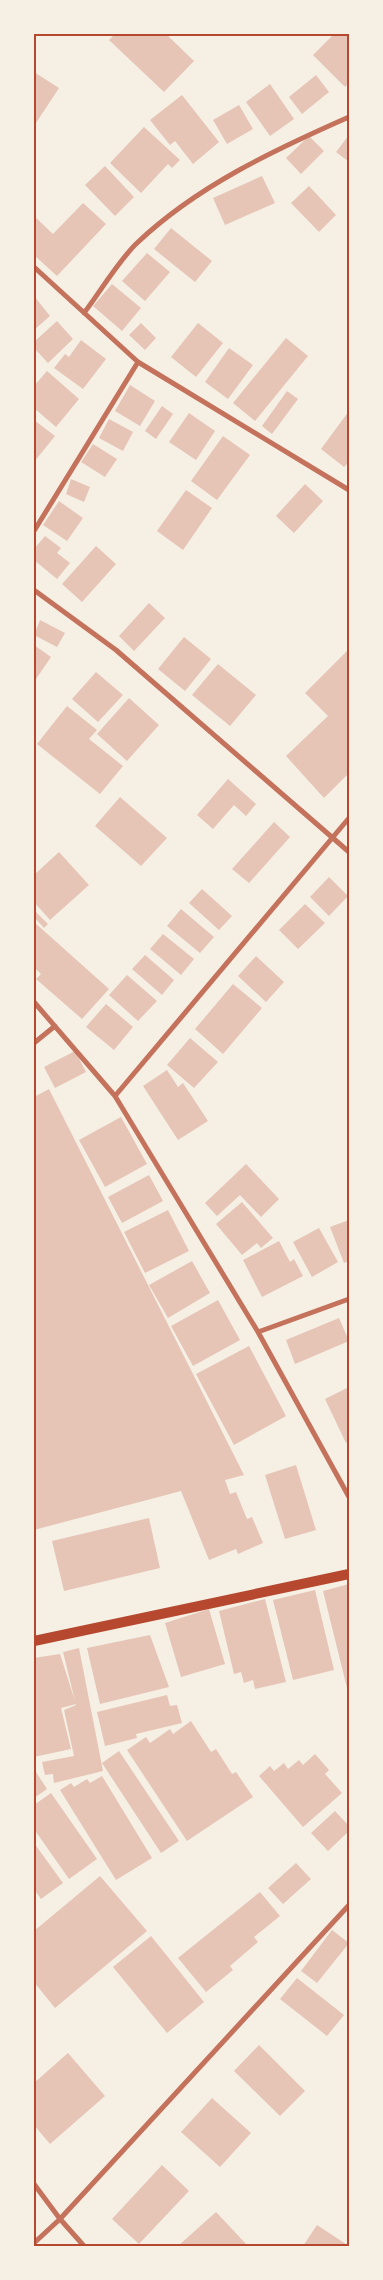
<svg xmlns="http://www.w3.org/2000/svg" width="383" height="2280" viewBox="0 0 383 2280" font-family="Quicksand,sans-serif">
<rect width="100%" height="100%" fill="#f6efe4"/>
<path fill="#e6c5b7" d="M 115,34 L 166,34 L 194,61 L 164,92 L 109,40 Z
M 334,34 L 349,34 L 349,83 L 345,87 L 313,55 Z
M 34,72 L 59,88 L 34,126 Z
M 316,75 L 329,92 L 302,114 L 289,97 Z
M 270,84 L 294,119 L 270,136 L 246,102 Z
M 182,95 L 219,142 L 193,164 L 175,141 L 170,145 L 150,120 Z
M 239,105 L 253,129 L 227,144 L 213,120 Z
M 144,127 L 180,160 L 172,168 L 168,164 L 141,193 L 110,163 Z
M 349,135 L 349,162 L 336,152 Z
M 309,136 L 324,151 L 301,174 L 286,158 Z
M 105,166 L 134,197 L 115,216 L 85,185 Z
M 262,176 L 275,203 L 225,225 L 213,198 Z
M 309,186 L 336,215 L 319,232 L 291,203 Z
M 83,203 L 106,224 L 57,276 L 34,255 L 34,216 L 53,234 Z
M 171,228 L 212,261 L 195,282 L 154,249 Z
M 147,253 L 170,272 L 145,301 L 122,281 Z
M 112,284 L 141,308 L 122,331 L 93,306 Z
M 34,296 L 50,316 L 34,330 Z
M 57,321 L 73,339 L 48,363 L 34,348 L 34,342 Z
M 141,323 L 156,338 L 145,350 L 129,335 Z
M 198,323 L 223,343 L 196,377 L 171,357 Z
M 286,338 L 308,356 L 255,421 L 233,403 Z
M 81,340 L 106,359 L 83,389 L 54,368 L 65,354 L 69,357 Z
M 229,348 L 253,365 L 228,399 L 205,382 Z
M 47,371 L 79,399 L 56,427 L 34,408 L 34,386 Z
M 130,385 L 155,401 L 140,426 L 115,411 Z
M 287,391 L 298,399 L 272,434 L 262,426 Z
M 162,406 L 173,414 L 156,439 L 145,431 Z
M 349,411 L 349,462 L 344,467 L 321,449 Z
M 189,413 L 215,431 L 196,460 L 169,442 Z
M 109,419 L 133,432 L 123,451 L 99,438 Z
M 34,420 L 55,436 L 34,462 Z
M 223,436 L 250,455 L 217,500 L 191,481 Z
M 93,444 L 117,459 L 105,477 L 81,462 Z
M 71,479 L 90,487 L 84,502 L 66,494 Z
M 305,484 L 323,501 L 294,533 L 276,516 Z
M 186,490 L 212,508 L 183,550 L 157,531 Z
M 59,501 L 83,518 L 67,541 L 43,525 Z
M 45,536 L 61,548 L 57,553 L 70,563 L 57,579 L 34,560 L 34,549 Z
M 96,546 L 116,564 L 82,602 L 62,584 Z
M 149,603 L 165,618 L 134,651 L 119,636 Z
M 40,620 L 65,633 L 57,647 L 34,635 Z
M 184,637 L 211,659 L 185,691 L 158,669 Z
M 34,645 L 51,657 L 34,682 Z
M 349,649 L 349,773 L 324,798 L 286,756 L 328,716 L 305,693 Z
M 218,664 L 256,695 L 230,726 L 192,695 Z
M 96,672 L 123,695 L 98,722 L 72,699 Z
M 129,698 L 159,725 L 127,761 L 97,734 Z
M 67,706 L 97,730 L 89,739 L 123,766 L 100,794 L 37,744 Z
M 228,779 L 256,804 L 246,816 L 234,805 L 213,829 L 197,815 Z
M 120,797 L 167,838 L 141,866 L 95,826 Z
M 274,822 L 290,837 L 249,883 L 232,869 Z
M 59,852 L 89,885 L 50,920 L 34,902 L 34,875 Z
M 329,877 L 348,896 L 329,916 L 310,897 Z
M 202,889 L 232,916 L 219,930 L 189,903 Z
M 305,904 L 325,923 L 298,949 L 279,930 Z
M 181,909 L 214,937 L 200,953 L 167,926 Z
M 34,910 L 48,924 L 44,928 L 34,917 Z
M 34,922 L 109,989 L 82,1019 L 36,979 L 41,974 L 34,967 Z
M 163,934 L 194,959 L 181,975 L 150,949 Z
M 145,955 L 174,980 L 162,995 L 132,969 Z
M 256,956 L 284,982 L 266,1002 L 238,976 Z
M 127,975 L 157,1001 L 138,1021 L 109,995 Z
M 233,984 L 262,1008 L 223,1054 L 195,1029 Z
M 106,1004 L 133,1027 L 114,1050 L 86,1027 Z
M 190,1038 L 218,1062 L 194,1088 L 167,1065 Z
M 75,1051 L 86,1072 L 55,1088 L 44,1067 Z
M 167,1070 L 178,1087 L 183,1083 L 208,1121 L 178,1140 L 143,1086 Z
M 49,1089 L 244,1475 L 225,1480 L 230,1494 L 236,1492 L 247,1519 L 252,1517 L 263,1543 L 238,1554 L 236,1549 L 209,1560 L 181,1491 L 34,1530 L 34,1097 Z
M 121,1117 L 147,1164 L 105,1187 L 79,1140 Z
M 246,1164 L 279,1199 L 261,1217 L 240,1195 L 217,1216 L 205,1203 Z
M 149,1175 L 163,1201 L 122,1223 L 108,1197 Z
M 242,1202 L 273,1238 L 261,1248 L 257,1243 L 242,1255 L 216,1224 Z
M 168,1210 L 189,1251 L 145,1273 L 124,1232 Z
M 349,1220 L 349,1261 L 344,1263 L 330,1227 Z
M 319,1228 L 338,1262 L 312,1277 L 293,1242 Z
M 279,1241 L 290,1262 L 294,1259 L 303,1276 L 262,1297 L 243,1260 Z
M 192,1261 L 210,1293 L 168,1318 L 149,1285 Z
M 218,1300 L 240,1340 L 193,1366 L 171,1326 Z
M 339,1318 L 349,1341 L 295,1364 L 286,1340 Z
M 249,1346 L 286,1416 L 234,1445 L 196,1374 Z
M 349,1387 L 349,1441 L 346,1443 L 325,1399 Z
M 296,1465 L 316,1530 L 285,1539 L 265,1475 Z
M 149,1518 L 160,1568 L 64,1591 L 52,1541 Z
M 349,1584 L 349,1696 L 323,1591 Z
M 315,1590 L 334,1670 L 293,1680 L 273,1600 Z
M 265,1599 L 286,1682 L 255,1689 L 253,1680 L 244,1683 L 241,1672 L 234,1674 L 219,1611 Z
M 209,1609 L 225,1664 L 181,1677 L 165,1623 Z
M 150,1635 L 169,1687 L 100,1704 L 87,1648 Z
M 79,1648 L 103,1771 L 54,1783 L 53,1774 L 45,1775 L 42,1762 L 74,1756 L 64,1710 L 76,1705 L 63,1652 Z
M 60,1654 L 76,1704 L 61,1708 L 71,1749 L 34,1757 L 34,1658 Z
M 167,1695 L 170,1706 L 177,1705 L 182,1723 L 136,1734 L 137,1738 L 105,1746 L 97,1712 Z
M 191,1721 L 211,1752 L 216,1749 L 232,1774 L 236,1772 L 253,1797 L 187,1841 L 127,1750 L 146,1737 L 150,1743 L 170,1729 L 173,1734 Z
M 119,1751 L 179,1841 L 161,1853 L 102,1763 Z
M 315,1754 L 329,1770 L 325,1774 L 342,1793 L 303,1827 L 259,1776 L 270,1766 L 274,1771 L 284,1763 L 288,1769 L 299,1760 L 303,1765 Z
M 36,1772 L 47,1789 L 34,1798 L 34,1773 Z
M 102,1776 L 152,1858 L 116,1880 L 60,1790 L 71,1783 L 74,1787 L 87,1779 L 90,1783 Z
M 51,1793 L 97,1859 L 69,1879 L 34,1829 L 34,1805 Z
M 335,1811 L 349,1826 L 349,1831 L 328,1851 L 311,1833 Z
M 34,1843 L 63,1883 L 41,1899 L 34,1889 Z
M 296,1863 L 311,1879 L 283,1904 L 268,1888 Z
M 100,1876 L 147,1931 L 55,2008 L 34,1982 L 34,1931 Z
M 260,1892 L 280,1916 L 254,1937 L 258,1942 L 230,1966 L 233,1970 L 206,1992 L 178,1958 Z
M 332,1930 L 349,1943 L 317,1983 L 301,1971 Z
M 151,1936 L 204,2002 L 167,2033 L 113,1967 Z
M 297,1978 L 344,2015 L 327,2036 L 280,1999 Z
M 259,2045 L 305,2091 L 280,2116 L 234,2071 Z
M 68,2053 L 105,2096 L 50,2144 L 34,2125 L 34,2083 Z
M 212,2098 L 251,2133 L 220,2167 L 181,2132 Z
M 162,2165 L 189,2191 L 139,2244 L 112,2219 Z
M 216,2212 L 248,2246 L 178,2246 Z
M 317,2225 L 349,2246 L 303,2246 Z"/>
<g fill="none" stroke-linecap="round" stroke-linejoin="round">
<path stroke="#c5725c" stroke-width="5" d="M 34,267 L 138,362 L 349,490
M 84,313 C 100,292 119,260 137,243 C 197,186 274,150 349,117
M 34,531 L 138,362
M 34,590 L 116,650 L 349,852
M 34,1002 L 115,1096 L 258,1332 L 349,1497
M 34,1043 L 55,1026
M 115,1096 L 349,818
M 258,1332 L 349,1299
M 34,2184 L 60,2219 L 84,2246
M 34,2243 L 60,2219 L 349,1905"/>
<path stroke="#b5482f" stroke-width="10" d="M 34,1641 L 349,1574"/>
</g>
<rect width="383" height="2280" fill="none" stroke="#f6efe4" stroke-width="70"/>
<rect x="35" y="35" width="313" height="2210" fill="none" stroke="#b5482f" stroke-width="2"/>
</svg>
